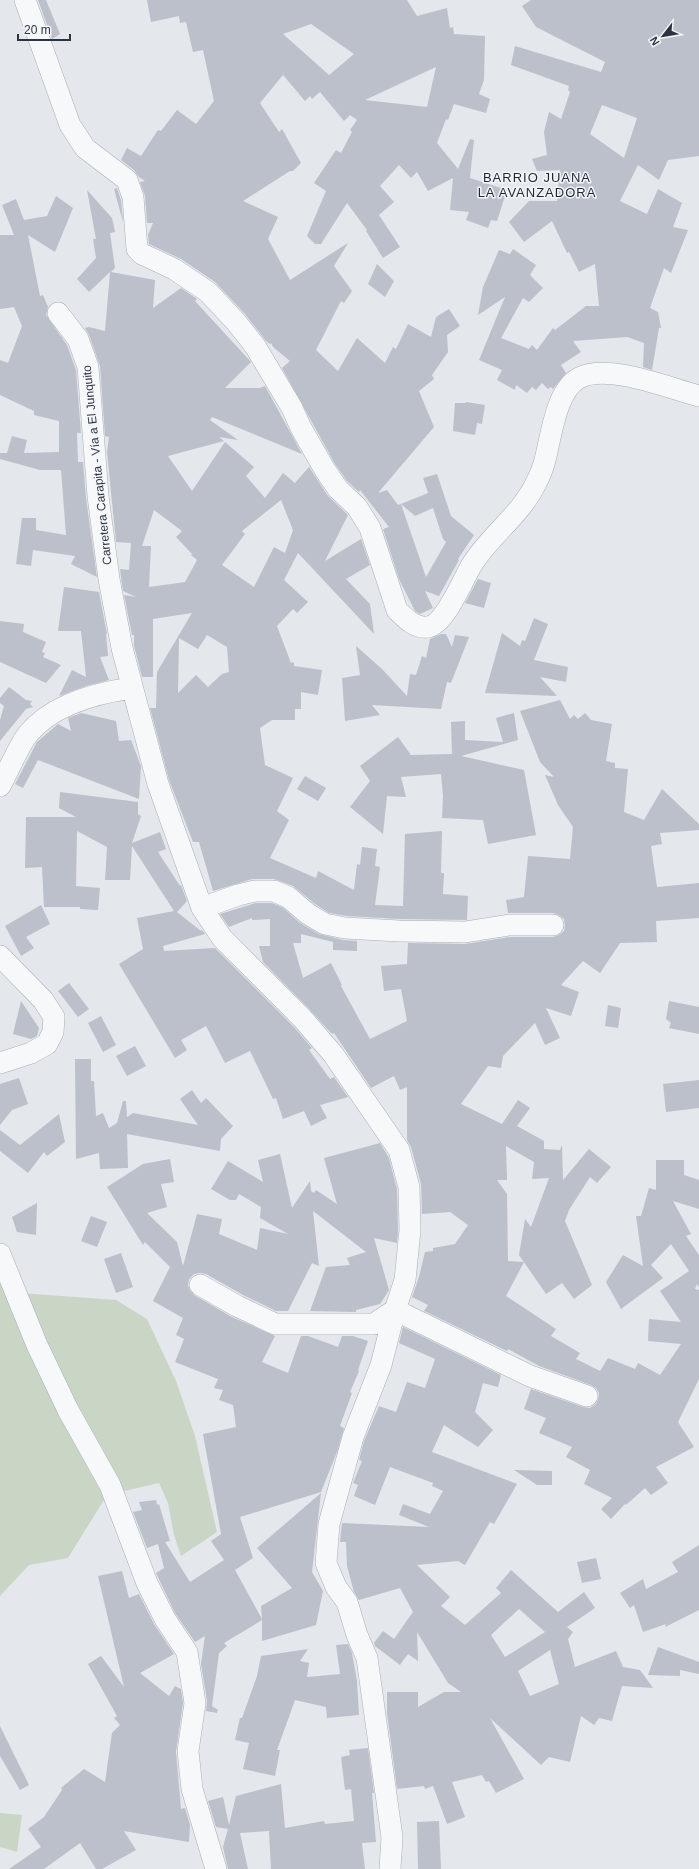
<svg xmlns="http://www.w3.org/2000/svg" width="699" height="1869" viewBox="0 0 699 1869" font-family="Arial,sans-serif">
<rect width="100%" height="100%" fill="#e4e7ec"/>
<path fill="#c9d6c5" d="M 0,1283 L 6,1292 L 116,1300 L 147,1319 L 176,1381 L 195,1436 L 217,1532 L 181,1556 L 174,1535 L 168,1503 L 159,1483 L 107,1495 L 68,1558 L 29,1565 L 0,1596 Z
M 0,1813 L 22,1815 L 17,1852 L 0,1847 Z"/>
<path fill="#bbc0ca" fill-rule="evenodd" d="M 38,0 L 46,0 L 60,34 L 52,39 Z
M 147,0 L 407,0 L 417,16 L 447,8 L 450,28 L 453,27 L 454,34 L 485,36 L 484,80 L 479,94 L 490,99 L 486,113 L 454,104 L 448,120 L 446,119 L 437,143 L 458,169 L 470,139 L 474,140 L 470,178 L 507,190 L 497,221 L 491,220 L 488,228 L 466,220 L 469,212 L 450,210 L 453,178 L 428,191 L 417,172 L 411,178 L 399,165 L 380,186 L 394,202 L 379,215 L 400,247 L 383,258 L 366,231 L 367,230 L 347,203 L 321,244 L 315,244 L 307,236 L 326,191 L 314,183 L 336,150 L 341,153 L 352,132 L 350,130 L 357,120 L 350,115 L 344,121 L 320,92 L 312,99 L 310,96 L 305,101 L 283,75 L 260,103 L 279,132 L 282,129 L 301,163 L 293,171 L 290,171 L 243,201 L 278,217 L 268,239 L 290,280 L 348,243 L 334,266 L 352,291 L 344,303 L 341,301 L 316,350 L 338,371 L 357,338 L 385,363 L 393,347 L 396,349 L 408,324 L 431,337 L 436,317 L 449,309 L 460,326 L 447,335 L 448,352 L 432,375 L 434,379 L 419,391 L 434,427 L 378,493 L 387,490 L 398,505 L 401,504 L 426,577 L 446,542 L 443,539 L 433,508 L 415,516 L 401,504 L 428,493 L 423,478 L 437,474 L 451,516 L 474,535 L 458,559 L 459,560 L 439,596 L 425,591 L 433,608 L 420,614 L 415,611 L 399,579 L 383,529 L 389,527 L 360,490 L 359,492 L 347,481 L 335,464 L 282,368 L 290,361 L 273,347 L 271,343 L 270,344 L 266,341 L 245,314 L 215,282 L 181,259 L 149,244 L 148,235 L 153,223 L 147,223 L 145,196 L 140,182 L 145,181 L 139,177 L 134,170 L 121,160 L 127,148 L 141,156 L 158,130 L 161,131 L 177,110 L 196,124 L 214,101 L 203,50 L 193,52 L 186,22 L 180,23 L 179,16 L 151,22 ZM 311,24 L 354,54 L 329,75 L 283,34 ZM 436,67 L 427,107 L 365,100 Z
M 531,0 L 699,0 L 699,156 L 668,160 L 659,180 L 638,165 L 620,201 L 647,214 L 658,189 L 682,203 L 673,227 L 688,230 L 671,273 L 664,268 L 650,308 L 658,312 L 661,328 L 659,328 L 652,370 L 643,367 L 644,343 L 627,337 L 573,341 L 581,352 L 561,365 L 566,373 L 553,389 L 551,387 L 548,389 L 542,383 L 536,390 L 532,387 L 527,393 L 516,385 L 515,390 L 497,380 L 502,370 L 479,360 L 505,297 L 478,315 L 483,287 L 499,250 L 510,254 L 513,249 L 536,265 L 530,275 L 543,288 L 529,302 L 523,298 L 501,338 L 529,349 L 532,345 L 537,350 L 553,328 L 555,330 L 586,306 L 599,306 L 595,264 L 579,272 L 569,252 L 567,253 L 552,221 L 524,242 L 509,222 L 529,201 L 557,201 L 560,170 L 537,171 L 532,159 L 547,155 L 544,132 L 549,112 L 561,119 L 570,92 L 568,90 L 569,86 L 511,65 L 515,46 L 601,72 L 605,62 L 536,27 L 522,6 ZM 602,105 L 637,118 L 624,158 L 590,134 Z
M 117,188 L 121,200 L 123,222 L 114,189 Z
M 87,190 L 112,218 L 115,232 L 110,233 L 115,268 L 111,272 L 155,280 L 153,308 L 181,288 L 197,299 L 195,301 L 251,362 L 225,388 L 260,388 L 265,386 L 302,454 L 212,417 L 210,420 L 238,440 L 219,437 L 224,441 L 168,456 L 192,491 L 225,442 L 254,467 L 246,476 L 265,498 L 283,473 L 295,483 L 309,467 L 328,496 L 348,515 L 325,561 L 361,539 L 370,565 L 346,579 L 370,604 L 374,634 L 298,553 L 284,580 L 308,602 L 297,613 L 293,609 L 277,626 L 291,663 L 294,662 L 294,666 L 322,670 L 318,695 L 301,692 L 301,709 L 295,709 L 295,720 L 272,720 L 260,728 L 265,765 L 293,778 L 277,811 L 289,820 L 270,858 L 316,878 L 318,871 L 354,890 L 357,864 L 360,865 L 362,847 L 377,849 L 375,866 L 380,867 L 375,905 L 403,906 L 405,834 L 442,831 L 441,873 L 444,873 L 443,894 L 468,896 L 467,920 L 399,919 L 347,916 L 329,913 L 315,904 L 293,886 L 274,879 L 252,879 L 213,891 L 199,842 L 193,842 L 169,780 L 150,708 L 156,708 L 157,672 L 192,613 L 153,619 L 153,677 L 142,677 L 134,646 L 134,635 L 132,635 L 124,595 L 136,597 L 123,591 L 121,577 L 120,569 L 129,570 L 131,543 L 116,542 L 107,452 L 109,437 L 105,436 L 100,366 L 89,335 L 85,328 L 89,327 L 105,331 L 110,272 L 89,292 L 77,279 L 96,258 L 93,239 L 96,239 ZM 281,500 L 293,530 L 285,553 L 274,547 L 254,587 L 222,565 L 245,534 L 242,531 ZM 154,510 L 182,531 L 176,537 L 192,554 L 191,555 L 197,560 L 185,582 L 149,587 L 151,546 L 142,546 ZM 207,635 L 227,647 L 229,672 L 222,674 L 208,687 L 196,675 L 178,693 L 179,638 L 198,649 Z
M 56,196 L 73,208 L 55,252 L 28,235 L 40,296 L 43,295 L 48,307 L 46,315 L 67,345 L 76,370 L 81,433 L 77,433 L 78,462 L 83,462 L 86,498 L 97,577 L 71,564 L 75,556 L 33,550 L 31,566 L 16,564 L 22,518 L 36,518 L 36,530 L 66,535 L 61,470 L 40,470 L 0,459 L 0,453 L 7,453 L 12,436 L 27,440 L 24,453 L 59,452 L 59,421 L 34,415 L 34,411 L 0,395 L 0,360 L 8,363 L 22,326 L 14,307 L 0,309 L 0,235 L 14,235 L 2,205 L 16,199 L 24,220 L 47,216 Z
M 377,264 L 394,281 L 385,297 L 368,284 Z
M 466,402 L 485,405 L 482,424 L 477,423 L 475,435 L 453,431 L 455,403 L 466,403 Z
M 478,579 L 491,583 L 484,608 L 465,603 Z
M 64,587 L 99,592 L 107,634 L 106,634 L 108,656 L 100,657 L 109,680 L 86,686 L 59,696 L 72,670 L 86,677 L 81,631 L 58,631 Z
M 534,618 L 548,624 L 534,660 L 568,667 L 566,682 L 540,677 L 557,696 L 485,693 L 502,633 L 520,646 L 522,640 L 525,641 Z
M 0,621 L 24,624 L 23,632 L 46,642 L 42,652 L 45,653 L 43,657 L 61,665 L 46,683 L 0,662 Z
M 441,634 L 446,634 L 452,647 L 455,635 L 469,637 L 451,683 L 447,682 L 441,709 L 372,705 L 380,715 L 345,721 L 342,678 L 360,675 L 356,646 L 382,669 L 407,696 L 410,674 L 416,675 L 422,656 L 426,658 L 430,639 Z
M 9,687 L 26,700 L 32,701 L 30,704 L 33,707 L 26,709 L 0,741 L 0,720 L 4,706 L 0,703 L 0,698 Z
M 560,700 L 570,719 L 574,715 L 578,719 L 585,713 L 591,720 L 612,724 L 606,761 L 615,763 L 615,768 L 628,769 L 624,812 L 644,820 L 662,789 L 699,824 L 699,830 L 660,833 L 662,844 L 651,846 L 657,887 L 699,883 L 699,918 L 656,921 L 657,942 L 620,943 L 600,973 L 583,961 L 561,985 L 579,992 L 571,1016 L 546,1008 L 560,1038 L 545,1045 L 535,1023 L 503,1056 L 501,1068 L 488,1066 L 461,1104 L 502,1124 L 518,1100 L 530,1108 L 517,1126 L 544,1141 L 544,1149 L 560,1150 L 562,1145 L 563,1180 L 589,1149 L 611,1167 L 597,1183 L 590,1177 L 569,1210 L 565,1221 L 592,1285 L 574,1299 L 562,1283 L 546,1294 L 519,1255 L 525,1219 L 531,1227 L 549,1178 L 532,1179 L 534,1162 L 506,1146 L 507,1180 L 497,1180 L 507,1194 L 508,1261 L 524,1262 L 506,1296 L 556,1329 L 551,1336 L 580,1353 L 576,1359 L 600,1371 L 608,1358 L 635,1369 L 638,1363 L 660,1375 L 681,1344 L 648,1341 L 649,1319 L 681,1322 L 660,1291 L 689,1271 L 671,1244 L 651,1265 L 663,1278 L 621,1309 L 606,1282 L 623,1255 L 643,1266 L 636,1216 L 641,1216 L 649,1188 L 656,1190 L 656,1160 L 684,1160 L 684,1175 L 699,1180 L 699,1209 L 673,1201 L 691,1234 L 686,1236 L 699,1255 L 699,1287 L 697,1284 L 695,1289 L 699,1290 L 699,1379 L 678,1422 L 694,1447 L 656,1467 L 668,1483 L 651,1495 L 645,1488 L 626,1505 L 625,1504 L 611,1519 L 601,1509 L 612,1498 L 584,1484 L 590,1470 L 566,1457 L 572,1447 L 539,1433 L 546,1418 L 524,1409 L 531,1389 L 583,1407 L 590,1408 L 595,1405 L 598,1400 L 599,1393 L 596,1388 L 591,1385 L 539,1366 L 508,1349 L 507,1351 L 424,1311 L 428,1305 L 412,1297 L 419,1277 L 425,1252 L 433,1251 L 433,1248 L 455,1244 L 468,1225 L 450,1212 L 422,1214 L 421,1184 L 411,1147 L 407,1140 L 407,1087 L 400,1090 L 394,1076 L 371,1088 L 334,1033 L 332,1034 L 310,1010 L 263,962 L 259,946 L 270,946 L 270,919 L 252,920 L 252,918 L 229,927 L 220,914 L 256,903 L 272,903 L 282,907 L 300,923 L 319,934 L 343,940 L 357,941 L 357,951 L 333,950 L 333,942 L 301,934 L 301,943 L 293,943 L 303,978 L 331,963 L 342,985 L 341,986 L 370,1039 L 407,1021 L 401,989 L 384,991 L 381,966 L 407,964 L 408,943 L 465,944 L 510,937 L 553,937 L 559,935 L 564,931 L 565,925 L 564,919 L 559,915 L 553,913 L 508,913 L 506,900 L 524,897 L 528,856 L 570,859 L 573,827 L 558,805 L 545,775 L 554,777 L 540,762 L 520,711 Z
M 81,713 L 116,721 L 119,741 L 131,740 L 141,766 L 139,799 L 38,760 L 23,788 L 15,784 L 37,742 L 58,724 L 71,731 L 68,718 Z
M 514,713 L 518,740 L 461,756 L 524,770 L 536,835 L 488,844 L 483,820 L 442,818 L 443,796 L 441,774 L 401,777 L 406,797 L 387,796 L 383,834 L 350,807 L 370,781 L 360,766 L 398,737 L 411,755 L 452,754 L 451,722 L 465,721 L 465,740 L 503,742 L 496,718 Z
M 305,776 L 326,788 L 318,801 L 297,789 Z
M 60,792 L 138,802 L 138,814 L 141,816 L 132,843 L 160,832 L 166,849 L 158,852 L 180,886 L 181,885 L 187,901 L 177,912 L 201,931 L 202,930 L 205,934 L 163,946 L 164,951 L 215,948 L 293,1026 L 312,1048 L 309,1050 L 330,1079 L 334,1077 L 348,1097 L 320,1105 L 327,1118 L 311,1126 L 304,1111 L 283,1119 L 276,1098 L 273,1099 L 250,1051 L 225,1063 L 206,1026 L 181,1040 L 187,1050 L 175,1058 L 119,964 L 143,949 L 137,918 L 174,911 L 132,846 L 130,880 L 105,880 L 107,847 L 77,831 L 76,886 L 100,888 L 98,910 L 80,909 L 80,907 L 44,907 L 42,867 L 25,868 L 26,817 L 76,817 L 59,808 Z
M 41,905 L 50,924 L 26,937 L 34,948 L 21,956 L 5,926 Z
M 69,983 L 89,1009 L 78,1017 L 58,991 Z
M 21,1001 L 39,1028 L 37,1036 L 31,1039 L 13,1034 Z
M 669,1001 L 699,1007 L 699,1034 L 669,1028 L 671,1023 L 666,1019 Z
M 608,1005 L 621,1008 L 618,1028 L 605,1026 Z
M 101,1016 L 116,1045 L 103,1052 L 88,1023 Z
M 135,1046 L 146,1066 L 127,1076 L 116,1056 Z
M 75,1059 L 91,1059 L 91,1081 L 94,1081 L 96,1116 L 103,1113 L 109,1128 L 117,1123 L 123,1101 L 126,1101 L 127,1117 L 133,1113 L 198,1125 L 180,1099 L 192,1090 L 201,1103 L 206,1098 L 233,1126 L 221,1139 L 220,1151 L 127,1134 L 128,1168 L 100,1169 L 99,1153 L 76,1159 Z
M 19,1078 L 28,1104 L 12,1110 L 0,1125 L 0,1084 Z
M 699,1080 L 699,1108 L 666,1112 L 663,1084 Z
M 59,1114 L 65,1142 L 47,1156 L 44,1152 L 28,1173 L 0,1151 L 0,1130 L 20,1145 Z
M 380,1143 L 389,1158 L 397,1189 L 398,1230 L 397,1243 L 374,1238 L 389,1290 L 380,1304 L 356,1310 L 356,1312 L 310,1311 L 326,1267 L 350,1265 L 347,1258 L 366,1252 L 313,1211 L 319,1266 L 312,1263 L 288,1311 L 276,1311 L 243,1295 L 206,1274 L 200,1273 L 194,1274 L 189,1279 L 188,1285 L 190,1291 L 194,1295 L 232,1317 L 275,1336 L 262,1362 L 288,1373 L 301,1336 L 308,1336 L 338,1347 L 342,1336 L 353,1336 L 368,1341 L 358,1370 L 359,1371 L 350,1392 L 352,1393 L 340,1426 L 344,1428 L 337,1452 L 321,1492 L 240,1517 L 253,1558 L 235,1570 L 262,1619 L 261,1606 L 292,1588 L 257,1548 L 321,1493 L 312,1572 L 323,1591 L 316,1625 L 262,1641 L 262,1620 L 224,1643 L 227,1646 L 219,1653 L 212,1706 L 218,1710 L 217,1713 L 206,1711 L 207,1701 L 201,1664 L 205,1636 L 195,1642 L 175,1613 L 156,1573 L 164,1568 L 158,1544 L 147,1548 L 133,1512 L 142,1510 L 139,1502 L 156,1500 L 157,1505 L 159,1504 L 170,1541 L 165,1542 L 190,1582 L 224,1560 L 211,1541 L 221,1534 L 203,1434 L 236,1427 L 233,1405 L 219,1400 L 223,1390 L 214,1388 L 218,1379 L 175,1362 L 184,1339 L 176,1335 L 183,1318 L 153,1301 L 170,1267 L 145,1242 L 143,1245 L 107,1187 L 143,1164 L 170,1159 L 174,1182 L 161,1184 L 167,1207 L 147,1213 L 177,1242 L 183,1266 L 197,1214 L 222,1219 L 219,1234 L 257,1250 L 260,1228 L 288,1234 L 260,1218 L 261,1207 L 239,1194 L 236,1200 L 230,1200 L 211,1189 L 228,1161 L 263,1182 L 258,1160 L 280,1154 L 292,1208 L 310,1181 L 311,1191 L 314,1193 L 316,1190 L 337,1204 L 324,1158 Z
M 37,1203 L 36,1235 L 17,1232 L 12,1217 Z
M 91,1216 L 107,1222 L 97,1247 L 81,1241 Z
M 121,1253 L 133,1287 L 116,1293 L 104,1259 Z
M 403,1327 L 501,1375 L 498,1387 L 483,1383 L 475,1412 L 493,1430 L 478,1447 L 444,1425 L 432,1452 L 517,1484 L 494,1524 L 490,1522 L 465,1565 L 458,1561 L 417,1565 L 450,1597 L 441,1606 L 465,1625 L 501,1593 L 496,1588 L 511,1570 L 558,1612 L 584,1592 L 595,1608 L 567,1627 L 573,1632 L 568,1639 L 575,1667 L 616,1651 L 623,1667 L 640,1670 L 653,1688 L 622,1686 L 612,1721 L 599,1718 L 594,1725 L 581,1716 L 570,1762 L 549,1757 L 541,1765 L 490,1718 L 524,1779 L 496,1793 L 489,1781 L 486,1782 L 482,1775 L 452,1782 L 465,1817 L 447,1824 L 433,1786 L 425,1789 L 424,1786 L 397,1789 L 387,1713 L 387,1692 L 418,1692 L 418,1707 L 444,1692 L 461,1692 L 448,1683 L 417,1632 L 418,1661 L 408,1654 L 400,1665 L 375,1646 L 374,1643 L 383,1631 L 394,1639 L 413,1612 L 400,1588 L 359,1600 L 354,1592 L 347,1566 L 346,1542 L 340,1542 L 342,1523 L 429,1527 L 399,1515 L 403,1504 L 430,1514 L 443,1491 L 432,1486 L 433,1483 L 390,1467 L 375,1505 L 354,1496 L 358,1485 L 353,1483 L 362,1461 L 359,1460 L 364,1441 L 379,1406 L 396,1412 L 407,1382 L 425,1388 L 435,1359 L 399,1343 ZM 519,1609 L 545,1632 L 505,1657 L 491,1635 ZM 550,1650 L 559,1684 L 530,1696 L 518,1671 Z
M 514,1470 L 552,1471 L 552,1485 L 537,1485 Z
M 699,1545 L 699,1610 L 665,1627 L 666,1624 L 643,1632 L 634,1605 L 630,1608 L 620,1593 L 643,1579 L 646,1589 L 678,1572 L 672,1562 Z
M 596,1558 L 601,1579 L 582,1583 L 577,1562 Z
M 122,1571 L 129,1598 L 139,1594 L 154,1624 L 174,1654 L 140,1673 L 169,1696 L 175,1686 L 181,1689 L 183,1703 L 176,1752 L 181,1809 L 185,1808 L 190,1825 L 189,1842 L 124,1831 L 136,1850 L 102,1869 L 96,1869 L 80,1843 L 44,1869 L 9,1869 L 41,1847 L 28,1829 L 44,1817 L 62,1790 L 61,1788 L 84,1769 L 105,1782 L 112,1733 L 120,1725 L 114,1718 L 117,1716 L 88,1664 L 101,1656 L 124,1687 L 98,1576 Z
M 348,1644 L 352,1653 L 357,1681 L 359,1715 L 327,1718 L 326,1707 L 295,1700 L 277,1750 L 280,1750 L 275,1776 L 243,1769 L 249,1743 L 235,1740 L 240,1718 L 242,1718 L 257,1676 L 261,1656 L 308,1649 L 300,1661 L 309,1663 L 307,1677 L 340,1674 L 336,1645 Z
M 658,1647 L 699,1662 L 699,1674 L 680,1670 L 680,1676 L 648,1675 Z
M 0,1726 L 29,1785 L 20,1790 L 0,1756 Z
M 368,1748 L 374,1793 L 372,1793 L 376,1842 L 362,1843 L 365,1869 L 271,1869 L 269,1831 L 240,1833 L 248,1869 L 228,1869 L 223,1847 L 228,1829 L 216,1827 L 208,1801 L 223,1797 L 229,1825 L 236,1796 L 281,1784 L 285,1828 L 324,1821 L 325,1824 L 354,1821 L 351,1789 L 345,1790 L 341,1757 L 350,1755 L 349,1750 Z
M 439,1821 L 441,1869 L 418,1869 L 417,1822 Z"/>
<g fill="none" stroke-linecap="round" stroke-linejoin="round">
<g stroke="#a9aeb7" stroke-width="22">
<path id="minor" d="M 25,0 L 70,125 L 85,148 L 127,180 L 133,197 L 137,249 L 142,254 L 174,269 L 208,292 L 236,322 L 255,346 L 292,408 L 301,428 L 325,470 L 338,489 L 357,507 L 370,528 L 397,610 C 405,618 415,629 428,627 C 445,624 463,580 471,566 C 489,536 521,515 536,483 C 540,476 543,468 545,460 C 551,437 556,390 579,378 C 608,363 668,388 699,396
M 58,313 L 78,339 L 88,367 L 98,496 L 109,579 L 122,648 L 158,784 L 202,908 L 222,938 L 302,1018 L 333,1054 L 399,1150 L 409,1187 L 410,1230 L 405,1280 L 395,1310 L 381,1365 L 353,1437 L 329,1524 L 326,1563 L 336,1587 L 347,1602 L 357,1635 L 367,1658 L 392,1837 L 390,1869
M 0,786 C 8,772 19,745 28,734 C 52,705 96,693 132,688
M 202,908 L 238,895 L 255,891 L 274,891 L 288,897 L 308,914 L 325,924 L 345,928 L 399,931 L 465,932 L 509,925 L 553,925
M 0,956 L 43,1000 L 54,1017 L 53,1032 L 47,1044 L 31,1053 L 0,1063
M 0,1254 L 37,1345 L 68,1410 L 110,1485 L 147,1583 L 165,1619 L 187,1652 L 195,1703 L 188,1751 L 192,1789 L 216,1869
M 200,1285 L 237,1306 L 275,1324 L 374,1324 L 395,1310 L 530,1376 L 587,1396"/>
</g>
<use href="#minor" stroke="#f7f8fa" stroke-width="21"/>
</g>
<g text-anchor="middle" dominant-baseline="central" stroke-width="3" stroke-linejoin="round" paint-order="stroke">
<g font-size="12" fill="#2b3445" stroke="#f4f6f9">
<text transform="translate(97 465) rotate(-96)">Carretera Carapita - Vía a El Junquito</text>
</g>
<g font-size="13" letter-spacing="1" fill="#1d2536" stroke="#f4f6f9">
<text x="537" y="177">BARRIO JUANA<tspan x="537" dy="15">LA AVANZADORA</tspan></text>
</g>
</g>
<g transform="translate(663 36) rotate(239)" stroke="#f4f6f9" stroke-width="3" paint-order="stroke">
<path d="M0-3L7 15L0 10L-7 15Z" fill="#2b3445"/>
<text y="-6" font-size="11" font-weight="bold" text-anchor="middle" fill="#2b3445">N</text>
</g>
<path d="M18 34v6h52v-6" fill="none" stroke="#2b3445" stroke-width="2"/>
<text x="24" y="34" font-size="12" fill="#2b3445" stroke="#f4f6f9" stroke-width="3" paint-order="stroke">20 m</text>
</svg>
